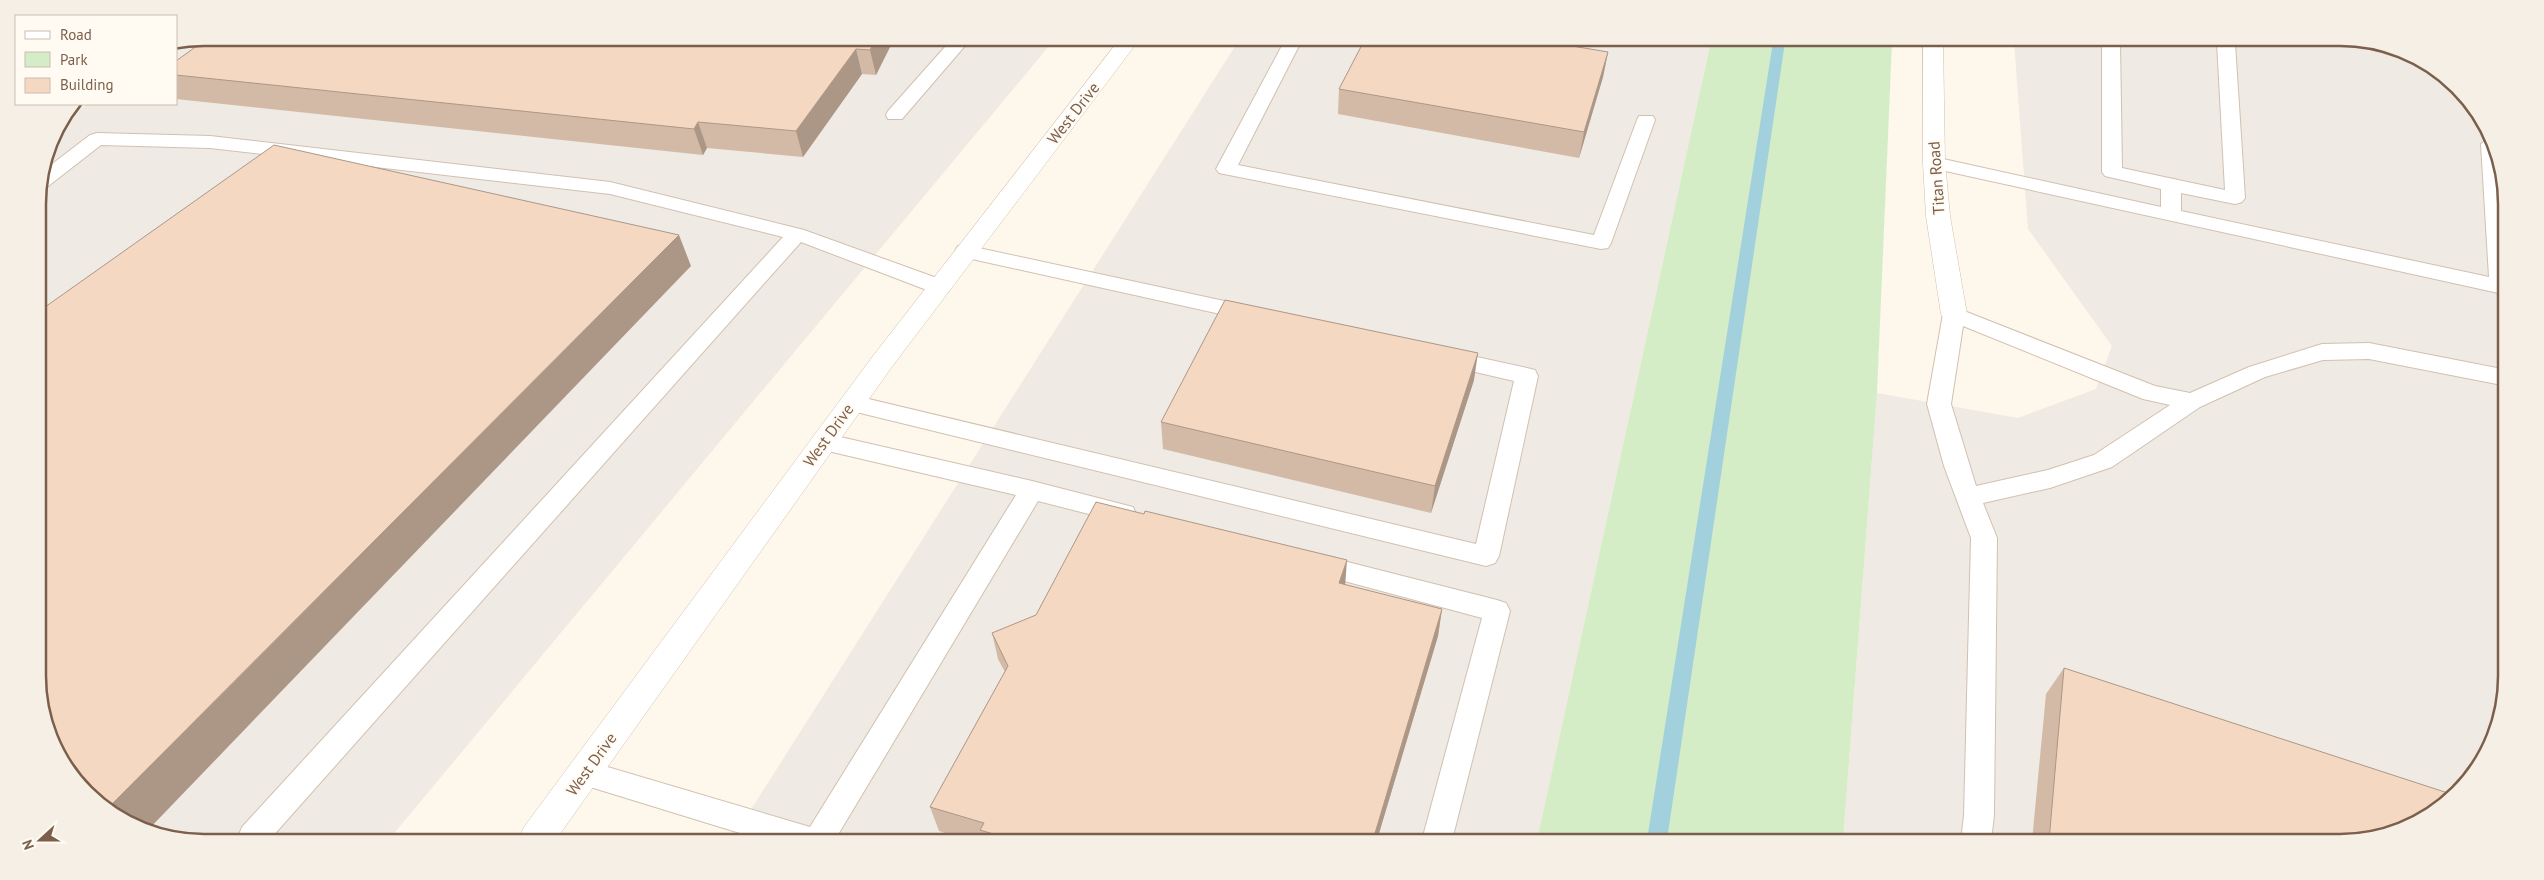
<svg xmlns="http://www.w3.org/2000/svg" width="2544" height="880" viewBox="0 0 2544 880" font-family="'PT Sans',sans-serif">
<rect width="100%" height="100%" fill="#fef7eb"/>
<path fill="#efeae3" d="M 204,38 L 1054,40 L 391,837 L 160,837 L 120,820 L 79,786 L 41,708 L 38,193 L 50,140 L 64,120 L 87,104 L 176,104 L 176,43 Z
M 1239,40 L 1711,41 L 1537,840 L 733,838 Z
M 2014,42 L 2384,43 L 2424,60 L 2465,94 L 2503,172 L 2501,720 L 2478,769 L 2442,808 L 2351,842 L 1843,841 L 1877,393 L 2018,418 L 2096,389 L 2112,346 L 2028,229 Z"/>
<path fill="#d5edc7" d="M 1711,41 L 1892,42 L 1877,393 L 1843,841 L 1537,840 Z"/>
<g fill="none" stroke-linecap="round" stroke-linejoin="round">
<path fill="#a2d0dc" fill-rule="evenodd" d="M 1773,42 L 1785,42 L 1667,840 L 1647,840 Z"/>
<g stroke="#d2c0af" stroke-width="2">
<path id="lane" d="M 952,39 L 970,40 L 902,119 L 888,119 L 886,115 L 888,111 Z
M 1285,40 L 1302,40 L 1238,165 L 1594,235 L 1637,120 L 1639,116 L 1653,116 L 1655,120 L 1611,243 L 1608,248 L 1601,249 L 1219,173 L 1216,169 Z
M 2102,43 L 2120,43 L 2122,168 L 2225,190 L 2217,43 L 2235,43 L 2245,198 L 2242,202 L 2235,204 L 2181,193 L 2181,211 L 2489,277 L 2481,144 L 2487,139 L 2501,167 L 2503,294 L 1927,167 L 1924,163 L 1927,159 L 1934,157 L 2161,207 L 2161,189 L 2105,176 L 2102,172 Z
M 97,133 L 210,136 L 610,182 L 804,230 L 948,282 L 951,287 L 948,292 L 940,294 L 932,292 L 801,242 L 272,837 L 238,837 L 242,827 L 783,237 L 610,194 L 210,148 L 101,145 L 47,187 L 39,189 L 43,171 L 90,135 Z
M 965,245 L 1252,307 L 1260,309 L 1263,314 L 1260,319 L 1252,321 L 958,256 L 955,251 L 958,246 Z
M 1954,307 L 2155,386 L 2190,393 L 2249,367 L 2322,344 L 2369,343 L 2502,369 L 2502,385 L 2369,359 L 2323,360 L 2265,377 L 2200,407 L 2112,467 L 2050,488 L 1983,503 L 1997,538 L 1994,815 L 1991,841 L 1961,841 L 1964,815 L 1971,538 L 1944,466 L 1927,404 L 1943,314 L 1946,309 ZM 1963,326 L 2143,399 L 2170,405 L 2094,455 L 2048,470 L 1976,486 L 1951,404 Z
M 1445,350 L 1527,368 L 1535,370 L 1538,376 L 1499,556 L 1495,563 L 1486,566 L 852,411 L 844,409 L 840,403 L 844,397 L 852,395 L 1476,544 L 1514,381 L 1437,363 L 1434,358 L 1437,353 Z
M 823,433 L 1032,481 L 1133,507 L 1136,514 L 1133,521 L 1124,523 L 1038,501 L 836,838 L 756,838 L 574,782 L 569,773 L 574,764 L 584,760 L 810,827 L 1016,495 L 815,448 L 811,442 L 815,436 Z
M 1316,554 L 1497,600 L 1506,603 L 1510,611 L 1452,840 L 1422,840 L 1482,618 L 1307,571 L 1303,564 L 1307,557 Z"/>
</g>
<g stroke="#d2c0af" stroke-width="1">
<path id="street" d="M 1923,42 L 1943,42 L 1945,163 L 1950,216 L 1967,314 L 1963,320 L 1954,322 L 1945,320 L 1941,314 L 1926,216 L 1923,163 Z"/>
</g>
<g stroke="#d5c1ac" stroke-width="1">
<path id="secondary" d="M 1119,40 L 1139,40 L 891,368 L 557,838 L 519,838 L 524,827 L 873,356 Z"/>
</g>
<use href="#lane" fill="#fff" fill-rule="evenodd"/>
<use href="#street" fill="#fff" fill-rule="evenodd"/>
<use href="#secondary" fill="#fff" fill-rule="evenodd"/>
</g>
<path fill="#d3baa6" d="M 894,39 L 876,75 L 862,74 L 803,157 L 707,148 L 703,155 L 176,99 L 176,61 Z
M 1608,52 L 1603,77 L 1579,158 L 1338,114 L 1339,89 Z
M 1474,380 L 1431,513 L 1163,449 L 1161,422 Z
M 1345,585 L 1442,609 L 1438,636 L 1377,840 L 963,839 L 939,831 L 930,807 L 1005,672 L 998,659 L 992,633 Z
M 2064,668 L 2351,842 L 2032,841 L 2046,694 Z"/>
<path fill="#ac9787" d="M 876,39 L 894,39 L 876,75 L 870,50 Z
M 856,49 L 862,74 L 803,157 L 796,131 Z
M 1608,52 L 1603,77 L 1579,158 L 1584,132 Z
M 698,122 L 707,148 L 703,155 L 694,129 Z
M 679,235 L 691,266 L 147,831 L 120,820 L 107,809 Z
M 1478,353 L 1474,380 L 1431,513 L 1435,486 Z
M 1347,560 L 1345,587 L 1339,583 Z
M 1442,609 L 1438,636 L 1377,840 L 1373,840 Z"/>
<path fill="#f5d8c1" stroke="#ac9787" d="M 208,38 L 876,39 L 870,50 L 856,49 L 796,131 L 698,122 L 694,129 L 176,75 L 176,61 Z
M 1364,41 L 1542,41 L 1608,52 L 1584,132 L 1339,89 Z
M 274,145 L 679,235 L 107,809 L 79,786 L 41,708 L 38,312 Z
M 1225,300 L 1478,353 L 1435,486 L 1161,422 Z
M 1096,502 L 1144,514 L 1145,511 L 1347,560 L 1339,583 L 1442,609 L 1373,840 L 1010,839 L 980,830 L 984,823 L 930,807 L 1008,666 L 992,633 L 1036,615 Z
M 2064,668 L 2454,795 L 2442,808 L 2404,830 L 2351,842 L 2049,841 Z"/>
<g text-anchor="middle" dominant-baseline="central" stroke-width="4" stroke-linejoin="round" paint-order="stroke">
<g font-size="16" fill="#7c5f4b" stroke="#fffbf3">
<text transform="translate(1073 113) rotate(-52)">West Drive</text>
<text transform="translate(1936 178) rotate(-94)">Titan Road</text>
<text transform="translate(828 435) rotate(-54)">West Drive</text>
<text transform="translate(591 764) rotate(-54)">West Drive</text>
</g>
</g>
<path d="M0 0H2544V880H0ZM204 46H2340A158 158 0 0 1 2498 204V676A158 158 0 0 1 2340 834H204A158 158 0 0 1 46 676V204A158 158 0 0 1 204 46Z" fill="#f5efe6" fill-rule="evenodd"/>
<path fill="none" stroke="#7c5f4b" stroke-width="2.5" d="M204 46H2340A158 158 0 0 1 2498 204V676A158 158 0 0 1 2340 834H204A158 158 0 0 1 46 676V204A158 158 0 0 1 204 46Z"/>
<rect x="15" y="15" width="162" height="90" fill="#fffbf3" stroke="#cbbdb0"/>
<rect x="25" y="31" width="25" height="8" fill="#ffffff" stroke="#cbbdb0"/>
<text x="60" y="40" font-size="15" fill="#7c5f4b">Road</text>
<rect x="25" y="52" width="25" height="15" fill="#d5edc7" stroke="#cbbdb0"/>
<text x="60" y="65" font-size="15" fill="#7c5f4b">Park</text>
<rect x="25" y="78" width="25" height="15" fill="#f5d8c1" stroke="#cbbdb0"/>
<text x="60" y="90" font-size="15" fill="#7c5f4b">Building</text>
<g transform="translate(40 840) rotate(249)" stroke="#fffbf3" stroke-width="4" paint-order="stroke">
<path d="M0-4L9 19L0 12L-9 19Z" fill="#7c5f4b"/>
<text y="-8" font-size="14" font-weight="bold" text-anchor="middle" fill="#7c5f4b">N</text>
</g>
</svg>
